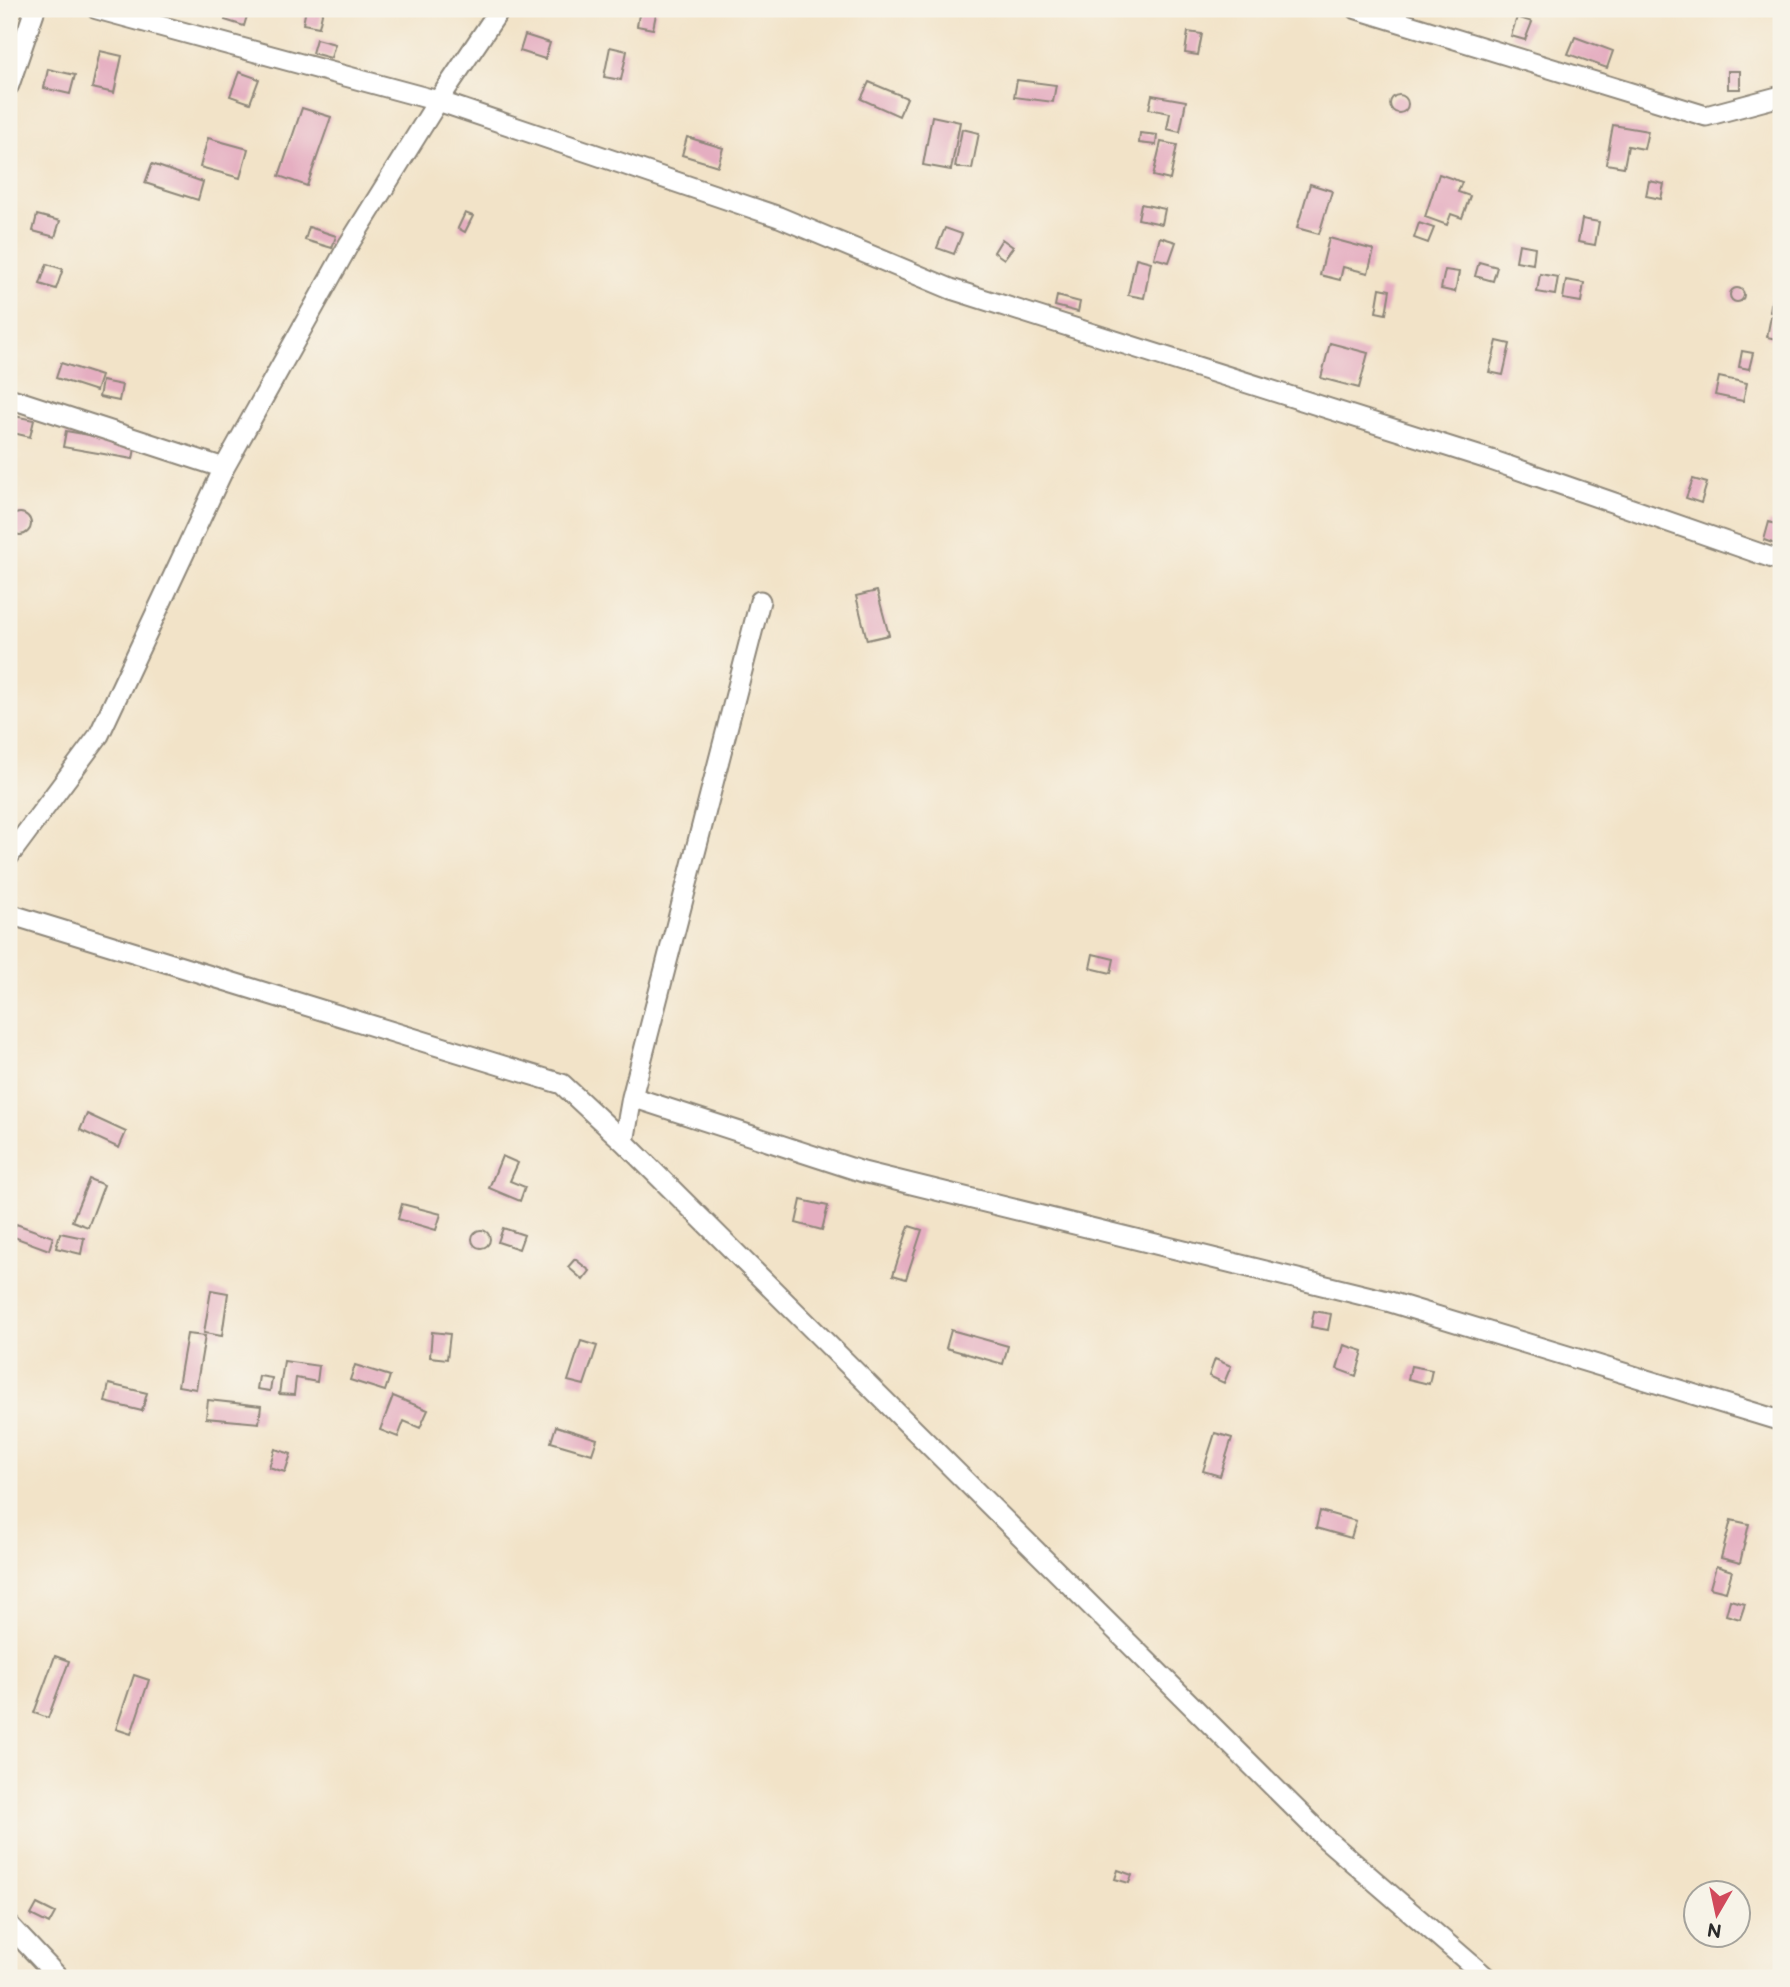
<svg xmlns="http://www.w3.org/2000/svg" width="1790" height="1987" viewBox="0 0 1790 1987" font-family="'Balsamiq Sans',sans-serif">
<rect width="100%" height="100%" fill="#f7f3e8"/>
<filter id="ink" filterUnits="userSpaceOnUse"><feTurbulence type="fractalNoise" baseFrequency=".0143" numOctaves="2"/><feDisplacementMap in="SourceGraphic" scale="14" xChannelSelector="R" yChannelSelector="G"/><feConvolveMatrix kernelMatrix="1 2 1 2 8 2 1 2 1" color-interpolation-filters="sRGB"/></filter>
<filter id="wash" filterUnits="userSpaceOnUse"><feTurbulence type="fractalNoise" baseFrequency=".00686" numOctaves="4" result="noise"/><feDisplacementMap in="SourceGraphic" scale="28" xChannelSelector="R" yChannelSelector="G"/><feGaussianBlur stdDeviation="1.57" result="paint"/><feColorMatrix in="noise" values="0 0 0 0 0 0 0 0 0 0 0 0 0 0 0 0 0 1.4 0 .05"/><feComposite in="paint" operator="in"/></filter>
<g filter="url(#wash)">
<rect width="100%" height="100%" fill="#f2e3c8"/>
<g id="blocks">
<path fill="#e5aec1" d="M 228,9 L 249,9 L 244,26 L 225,20 Z
M 306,9 L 323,9 L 319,27 L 303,24 Z
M 640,9 L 657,9 L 653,29 L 637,26 Z
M 1517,17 L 1532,22 L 1525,40 L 1511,36 Z
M 1188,32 L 1202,34 L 1198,55 L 1185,53 Z
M 525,35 L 550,43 L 545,59 L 520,51 Z
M 1575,37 L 1613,51 L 1607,68 L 1568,54 Z
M 316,39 L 335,44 L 331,58 L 312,53 Z
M 610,47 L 627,51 L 621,80 L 604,77 Z
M 100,51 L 122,56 L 114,93 L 92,88 Z
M 48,69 L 75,75 L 70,94 L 44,88 Z
M 1728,71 L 1740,71 L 1740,89 L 1728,89 Z
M 239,72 L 259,79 L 250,103 L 230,96 Z
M 1017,80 L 1056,85 L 1053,102 L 1014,97 Z
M 869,82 L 907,98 L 899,116 L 861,99 Z
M1390 104a9 9 0 1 1 18 0a9 9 0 1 1-18 0Z
M 1152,95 L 1186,101 L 1180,132 L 1167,129 L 1170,113 L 1149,109 Z
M 302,108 L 331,117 L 307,186 L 279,176 Z
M 932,116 L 960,122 L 951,170 L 923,165 Z
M 1613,125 L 1648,131 L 1644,149 L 1628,146 L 1624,167 L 1606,164 Z
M 962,129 L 979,133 L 972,169 L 955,167 Z
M 1140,133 L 1157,135 L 1156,145 L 1139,143 Z
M 687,137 L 723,148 L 718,166 L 682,155 Z
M 208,138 L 248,149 L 240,178 L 200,167 Z
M 1161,142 L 1177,145 L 1170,180 L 1153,176 Z
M 152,164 L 203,182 L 198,200 L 145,183 Z
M 1439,174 L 1462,182 L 1458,192 L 1470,196 L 1462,218 L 1451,214 L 1447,225 L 1425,217 Z
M 1649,181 L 1664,184 L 1661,199 L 1646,196 Z
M 1310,184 L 1332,191 L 1319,234 L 1297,228 Z
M 1141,204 L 1165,209 L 1162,224 L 1138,219 Z
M 465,213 L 473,216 L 465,232 L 458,228 Z
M 37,215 L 60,221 L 55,237 L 33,231 Z
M 1582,219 L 1599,222 L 1595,245 L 1578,242 Z
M 1419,223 L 1434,228 L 1428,243 L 1414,238 Z
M 309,227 L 336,236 L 332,248 L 305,240 Z
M 945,228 L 962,234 L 954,254 L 937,248 Z
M 1160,237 L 1176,242 L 1169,262 L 1154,258 Z
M 1329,238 L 1374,250 L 1368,273 L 1343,267 L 1340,280 L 1320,275 Z
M 1002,239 L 1013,247 L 1004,259 L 994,252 Z
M 1519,244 L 1535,247 L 1533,264 L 1516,261 Z
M 1136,258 L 1151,262 L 1144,298 L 1128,295 Z
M 1479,262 L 1497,267 L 1493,281 L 1475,276 Z
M 47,264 L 63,269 L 56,289 L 40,284 Z
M 1445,270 L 1459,272 L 1455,292 L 1441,289 Z
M 1540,274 L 1558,277 L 1555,295 L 1537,292 Z
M 1566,280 L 1584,283 L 1581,302 L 1563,299 Z
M 1380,288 L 1390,290 L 1386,314 L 1376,312 Z
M1730 295a7 7 0 1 1 14 0a7 7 0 1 1-14 0Z
M 1057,296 L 1080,302 L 1078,312 L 1055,306 Z
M 1772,298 L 1781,299 L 1781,314 L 1770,312 Z
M 1771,316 L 1781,318 L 1781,340 L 1767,337 Z
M 1497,341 L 1510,344 L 1503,375 L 1489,372 Z
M 1330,343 L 1368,353 L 1359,388 L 1321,378 Z
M 1742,351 L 1753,353 L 1749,369 L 1739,367 Z
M 61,363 L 101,376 L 96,391 L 56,378 Z
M 1719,377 L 1747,383 L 1743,401 L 1715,395 Z
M 102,381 L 122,385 L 119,401 L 99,397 Z
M 9,415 L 34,420 L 30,437 L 9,432 Z
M 66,431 L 136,443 L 133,459 L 63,447 Z
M 1693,479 L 1707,483 L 1701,503 L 1686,498 Z
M9 524a11 11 0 1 1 22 0a11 11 0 1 1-22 0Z
M 1769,522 L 1781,526 L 1781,546 L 1764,540 Z
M 877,591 L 889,635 L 867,640 L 856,596 Z
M 1093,954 L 1114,959 L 1111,973 L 1090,968 Z
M 87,1114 L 126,1132 L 119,1148 L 80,1130 Z
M 502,1156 L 518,1163 L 510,1181 L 525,1187 L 520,1201 L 489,1188 Z
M 89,1179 L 104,1185 L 88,1227 L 72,1221 Z
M 801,1200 L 828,1206 L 822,1230 L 796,1223 Z
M 402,1204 L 441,1214 L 436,1230 L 398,1219 Z
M 16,1224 L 53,1237 L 49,1250 L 11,1236 Z
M 909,1226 L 922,1230 L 906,1279 L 893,1275 Z
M 503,1228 L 524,1235 L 519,1249 L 498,1242 Z
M472 1239a9 9 0 1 1 18 0a9 9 0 1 1-18 0Z
M 60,1233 L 84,1238 L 81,1254 L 56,1248 Z
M 575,1259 L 590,1271 L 583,1280 L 568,1267 Z
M 211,1290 L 228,1293 L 222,1336 L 204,1333 Z
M 1314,1311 L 1331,1314 L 1328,1330 L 1311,1327 Z
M 951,1330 L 1008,1346 L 1003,1364 L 946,1348 Z
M 432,1332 L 450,1334 L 447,1359 L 430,1357 Z
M 187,1334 L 205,1336 L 196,1389 L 178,1386 Z
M 581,1341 L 597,1346 L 584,1385 L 568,1381 Z
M 1344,1345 L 1363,1351 L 1356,1376 L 1337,1369 Z
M 1215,1359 L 1231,1366 L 1224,1383 L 1209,1376 Z
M 284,1361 L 319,1366 L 317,1382 L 296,1378 L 294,1395 L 279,1394 Z
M 355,1365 L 390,1376 L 385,1391 L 350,1380 Z
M 1411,1366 L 1432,1370 L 1429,1384 L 1408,1379 Z
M 259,1376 L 272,1378 L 270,1391 L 257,1389 Z
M 109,1384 L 147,1393 L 142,1411 L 105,1402 Z
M 393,1396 L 428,1410 L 420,1428 L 404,1421 L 398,1437 L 380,1430 Z
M 208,1400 L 261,1406 L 259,1423 L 206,1418 Z
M 556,1426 L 597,1439 L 592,1454 L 551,1442 Z
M 1215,1433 L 1232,1438 L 1220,1476 L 1203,1471 Z
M 275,1449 L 291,1454 L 285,1472 L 269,1467 Z
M 1320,1511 L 1356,1521 L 1351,1538 L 1316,1528 Z
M 1731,1520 L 1749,1524 L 1740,1563 L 1721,1558 Z
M 1716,1566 L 1732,1571 L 1726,1592 L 1710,1588 Z
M 1730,1600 L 1745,1604 L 1740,1619 L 1726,1615 Z
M 55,1656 L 69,1661 L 48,1718 L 34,1713 Z
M 134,1675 L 149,1680 L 131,1734 L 116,1729 Z
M 1118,1870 L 1132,1875 L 1129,1883 L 1115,1879 Z
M 37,1904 L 55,1913 L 49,1924 L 31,1915 Z"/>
</g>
</g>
<g filter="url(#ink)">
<use href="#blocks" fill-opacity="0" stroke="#8e877a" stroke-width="2"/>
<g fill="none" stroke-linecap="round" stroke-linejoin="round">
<g stroke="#8e877a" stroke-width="23">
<path id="minor" d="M 97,9 L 438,101 L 779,217 L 951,289 L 1491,460 L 1781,561
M 1357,9 L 1706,116 L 1781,96
M 9,85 L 35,9
M 9,398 L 224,468
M 9,856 L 99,735 L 224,468 L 349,244 L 438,101 L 500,9
M 9,914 L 562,1084 L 624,1142 L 1326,1839 L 1487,1978
M 632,1097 L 863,1172 L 1387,1301 L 1781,1421
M 624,1142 L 632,1097 L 760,601
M 9,1925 L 59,1978"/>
</g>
<use href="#minor" stroke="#fff" stroke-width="19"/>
</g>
</g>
<rect width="1790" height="1987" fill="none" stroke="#f7f3e8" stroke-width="35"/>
<g transform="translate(1717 1914) rotate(189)"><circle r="33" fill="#f7f3e8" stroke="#a5a39c" stroke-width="2"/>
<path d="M0-5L12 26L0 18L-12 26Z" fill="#d1495b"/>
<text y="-10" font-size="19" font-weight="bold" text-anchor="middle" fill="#2b2b2b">N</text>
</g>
</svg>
